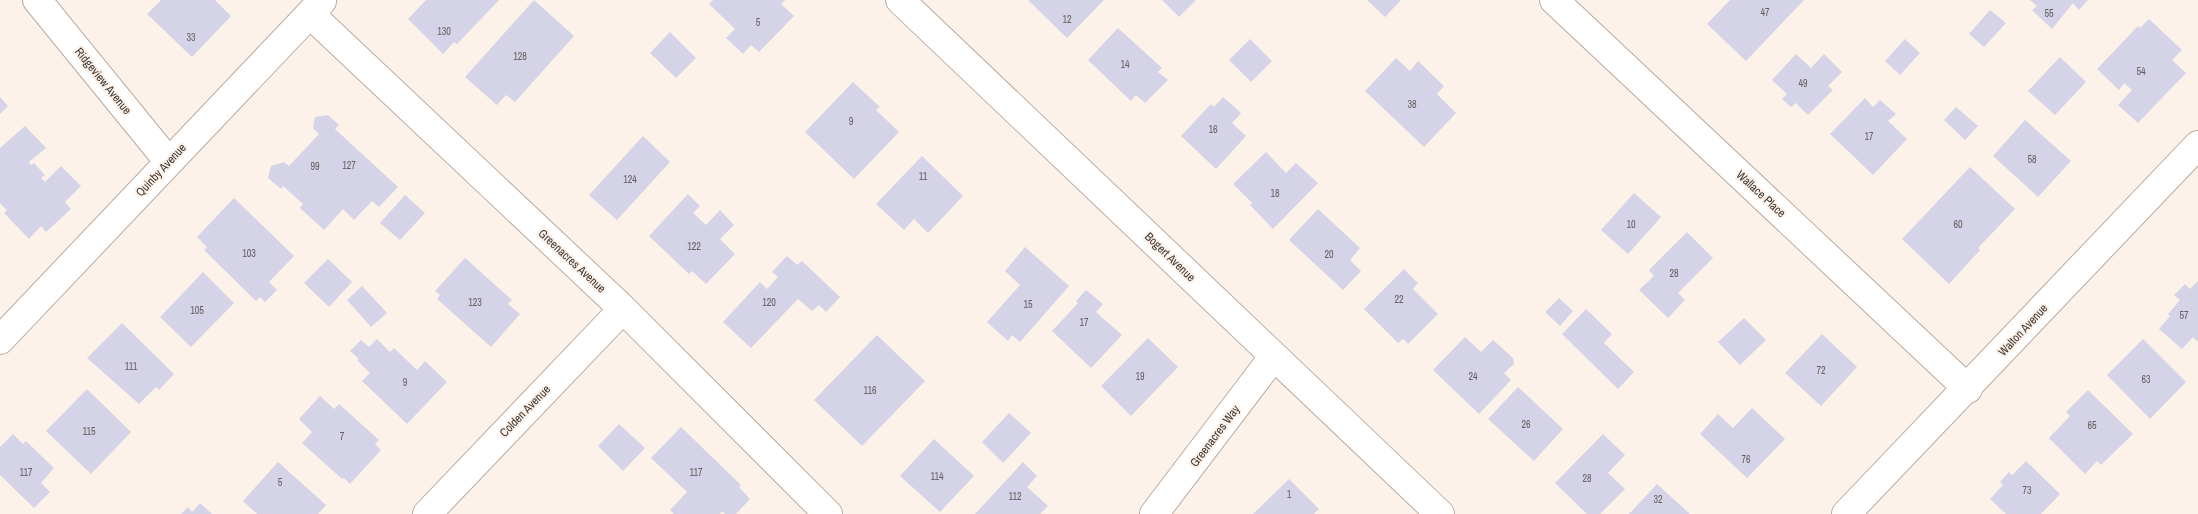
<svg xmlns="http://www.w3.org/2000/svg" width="2198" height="514" viewBox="0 0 2198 514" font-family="'Archivo Narrow',sans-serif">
<rect width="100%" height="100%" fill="#fdf2ea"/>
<path fill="#d4d3e7" d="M 161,0 L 215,0 L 231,16 L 192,57 L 147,14 Z
M 426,0 L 499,0 L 457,44 L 454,42 L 443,54 L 408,19 Z
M 534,0 L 574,36 L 515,102 L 506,95 L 497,105 L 465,77 Z
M 713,0 L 785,0 L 781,4 L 794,16 L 759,52 L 751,45 L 743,54 L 726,38 L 735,29 L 709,4 Z
M 1028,0 L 1104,0 L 1067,38 Z
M 1162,0 L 1196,0 L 1179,17 Z
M 1367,0 L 1401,0 L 1385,17 Z
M 1730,0 L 1804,0 L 1746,61 L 1707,24 Z
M 2030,0 L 2088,0 L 2079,10 L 2073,3 L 2052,29 L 2032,10 L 2037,6 Z
M 1990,10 L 2006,23 L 1984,47 L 1969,34 Z
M 2149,19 L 2182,50 L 2172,60 L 2186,73 L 2138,123 L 2118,105 L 2132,90 L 2124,83 L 2119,90 L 2097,69 L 2138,26 L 2140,28 Z
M 1118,28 L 1162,68 L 1158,72 L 1168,80 L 1145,103 L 1136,95 L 1131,101 L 1088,60 Z
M 670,32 L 696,58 L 676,78 L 650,53 Z
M 1250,39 L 1272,61 L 1251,82 L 1229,60 Z
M 1905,39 L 1920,53 L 1900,75 L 1885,61 Z
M 1796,54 L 1811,68 L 1824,54 L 1842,72 L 1828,86 L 1833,90 L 1808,115 L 1796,103 L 1791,107 L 1782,99 L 1787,94 L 1772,80 Z
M 2060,57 L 2086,82 L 2055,115 L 2028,91 Z
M 1396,58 L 1410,71 L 1418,61 L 1444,86 L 1437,94 L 1456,113 L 1424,147 L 1365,91 Z
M 853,82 L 880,107 L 876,110 L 899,132 L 854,179 L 805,132 Z
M 0,97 L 8,106 L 0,114 Z
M 1223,97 L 1241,113 L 1232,123 L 1246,136 L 1216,169 L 1181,136 L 1211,104 L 1214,107 Z
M 1865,98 L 1873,107 L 1880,100 L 1896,114 L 1888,121 L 1907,139 L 1873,175 L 1830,134 Z
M 1956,107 L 1978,126 L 1965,140 L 1944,120 Z
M 328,115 L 339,125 L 335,129 L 398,187 L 379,207 L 372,201 L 354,220 L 343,209 L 324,230 L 300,208 L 303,204 L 283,186 L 281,189 L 268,178 L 271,166 L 284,162 L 289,166 L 319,134 L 313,128 L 315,117 Z
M 2025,120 L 2071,161 L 2038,197 L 1993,156 Z
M 25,126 L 46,148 L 29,162 L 31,165 L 34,163 L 45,175 L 41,178 L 45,182 L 61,166 L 81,186 L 65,202 L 71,209 L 46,232 L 41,226 L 29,239 L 4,213 L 7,210 L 0,203 L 0,148 Z
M 643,136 L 670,162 L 617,220 L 589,195 Z
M 1266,152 L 1286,173 L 1296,163 L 1318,183 L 1273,229 L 1250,205 L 1252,203 L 1233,184 Z
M 922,156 L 963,196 L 928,233 L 914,219 L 904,230 L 876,204 Z
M 1970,167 L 2015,209 L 1978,248 L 1980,250 L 1949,284 L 1902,239 Z
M 1634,193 L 1661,217 L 1628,254 L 1601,230 Z
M 688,194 L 700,206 L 693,213 L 706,225 L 720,210 L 734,225 L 720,239 L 735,254 L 706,284 L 692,271 L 689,274 L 649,236 Z
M 405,195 L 425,213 L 400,240 L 380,223 Z
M 234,198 L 294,256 L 269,282 L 277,290 L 265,302 L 260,297 L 256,301 L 204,250 L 207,247 L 197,237 Z
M 1318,209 L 1360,248 L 1350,260 L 1361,271 L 1343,290 L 1289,240 Z
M 1687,232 L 1713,258 L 1678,293 L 1685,300 L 1668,318 L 1639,290 L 1654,276 L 1649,270 Z
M 1025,247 L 1069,286 L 1020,342 L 1012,335 L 1008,341 L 987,322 L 1020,285 L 1005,271 Z
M 787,256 L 797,265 L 802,261 L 840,297 L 826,312 L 819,305 L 812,311 L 798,299 L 751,348 L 723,322 L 760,282 L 767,289 L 778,277 L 772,272 Z
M 465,258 L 512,300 L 508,304 L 520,314 L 491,347 L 437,299 L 440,295 L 435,291 Z
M 328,259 L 352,282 L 329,307 L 304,283 Z
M 1404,269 L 1418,283 L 1413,289 L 1438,314 L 1408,344 L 1403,339 L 1398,343 L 1364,309 Z
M 203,272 L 234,303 L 191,347 L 160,317 Z
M 2198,281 L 2198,342 L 2193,337 L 2182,349 L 2159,329 L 2170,316 L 2168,314 L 2180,300 L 2174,295 L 2185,284 L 2190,289 Z
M 362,286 L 387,313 L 371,327 L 347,300 Z
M 1086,290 L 1103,304 L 1096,312 L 1122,335 L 1091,368 L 1052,331 L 1078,303 L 1076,301 Z
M 1559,298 L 1573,311 L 1560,326 L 1545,312 Z
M 1586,309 L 1612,334 L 1604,343 L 1634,372 L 1618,389 L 1562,334 Z
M 1744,318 L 1766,340 L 1740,365 L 1718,342 Z
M 122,323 L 174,374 L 159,390 L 156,387 L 139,404 L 87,358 Z
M 1822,334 L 1857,367 L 1821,406 L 1785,373 Z
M 877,335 L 925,381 L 862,446 L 814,400 Z
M 1465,337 L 1481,352 L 1493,340 L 1513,358 L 1514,364 L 1504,373 L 1511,380 L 1479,414 L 1433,370 Z
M 1148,338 L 1178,367 L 1131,416 L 1101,386 Z
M 377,339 L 390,352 L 394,348 L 417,370 L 425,361 L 447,382 L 407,424 L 362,381 L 370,373 L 357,360 L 359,359 L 350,351 L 361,340 L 369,347 Z
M 2143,339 L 2186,382 L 2150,419 L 2107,375 Z
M 1518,387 L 1563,429 L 1534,461 L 1488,419 Z
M 87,389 L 131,432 L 91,474 L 46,431 Z
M 2088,390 L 2133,434 L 2101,465 L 2097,461 L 2085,474 L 2049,438 L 2070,416 L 2066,412 Z
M 320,396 L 334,409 L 339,404 L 379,440 L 375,444 L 381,450 L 350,484 L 344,478 L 342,479 L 302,443 L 312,432 L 299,419 Z
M 1752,408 L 1785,439 L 1747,478 L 1700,434 L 1718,414 L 1733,428 Z
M 1009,413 L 1031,433 L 1003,463 L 982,442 Z
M 619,424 L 645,448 L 623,471 L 598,446 Z
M 681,427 L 741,485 L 739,487 L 750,499 L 736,514 L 725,514 L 722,511 L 720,514 L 674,514 L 670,510 L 687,492 L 651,458 Z
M 13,434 L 23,444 L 26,441 L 54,468 L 41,483 L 50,492 L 34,508 L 0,475 L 0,447 Z
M 1603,434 L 1625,455 L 1608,473 L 1625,489 L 1600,514 L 1587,514 L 1555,483 Z
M 934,439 L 974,476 L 940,512 L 900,476 Z
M 2026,461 L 2060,494 L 2041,514 L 2006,514 L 1990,499 L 2003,485 L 2000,482 L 2009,472 L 2012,475 Z
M 278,462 L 326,505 L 318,514 L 257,514 L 243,501 Z
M 1023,462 L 1037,476 L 1027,487 L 1048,506 L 1040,514 L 975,514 Z
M 1289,479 L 1319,509 L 1314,514 L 1253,514 Z
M 1657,484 L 1690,514 L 1629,514 Z
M 200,503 L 212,514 L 181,514 L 188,507 L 192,512 Z"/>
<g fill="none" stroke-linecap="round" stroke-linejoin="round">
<g stroke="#bcaa9e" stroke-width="30">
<path id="minor" d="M 37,0 L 169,162
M 900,0 L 1440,514
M 1554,0 L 1968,389
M 310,14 L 623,309 L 828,514
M 0,340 L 322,1
M 427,514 L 623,309
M 1154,514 L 1274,356
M 1846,514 L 2198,145"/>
</g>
<use href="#minor" stroke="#fff" stroke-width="28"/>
</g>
<g text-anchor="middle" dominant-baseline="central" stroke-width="4.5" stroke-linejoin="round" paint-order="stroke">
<g font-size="10" fill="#645e5f">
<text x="1765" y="12">47</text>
<text x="2049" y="13">55</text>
<text x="1067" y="19">12</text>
<text x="758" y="22">5</text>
<text x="444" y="31">130</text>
<text x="191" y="37">33</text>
<text x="520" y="56">128</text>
<text x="1125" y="64">14</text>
<text x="2141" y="71">54</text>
<text x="1803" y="83">49</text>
<text x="1412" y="104">38</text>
<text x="851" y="121">9</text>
<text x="1213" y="129">16</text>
<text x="1869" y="136">17</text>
<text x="2032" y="159">58</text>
<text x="349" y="165">127</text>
<text x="315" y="166">99</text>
<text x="923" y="176">11</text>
<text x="630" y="179">124</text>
<text x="1275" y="193">18</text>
<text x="1631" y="224">10</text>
<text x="1958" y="224">60</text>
<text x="694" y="246">122</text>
<text x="249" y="253">103</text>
<text x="1329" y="254">20</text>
<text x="1674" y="273">28</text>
<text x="1399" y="299">22</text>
<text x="475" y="302">123</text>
<text x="769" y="302">120</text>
<text x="1028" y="304">15</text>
<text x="197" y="310">105</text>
<text x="2184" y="315">57</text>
<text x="1084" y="322">17</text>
<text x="131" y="366">111</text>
<text x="1821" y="370">72</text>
<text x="1140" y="376">19</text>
<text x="1473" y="376">24</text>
<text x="2146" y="379">63</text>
<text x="405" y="382">9</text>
<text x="870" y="390">116</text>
<text x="1526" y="424">26</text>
<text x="2092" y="425">65</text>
<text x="89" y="431">115</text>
<text x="342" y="436">7</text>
<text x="1746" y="459">76</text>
<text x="26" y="472">117</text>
<text x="696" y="472">117</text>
<text x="937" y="476">114</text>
<text x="1587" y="478">28</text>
<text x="280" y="482">5</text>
<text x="2027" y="490">73</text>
<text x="1289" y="494">1</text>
<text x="1015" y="496">112</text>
<text x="1658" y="499">32</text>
</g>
<g font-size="12" fill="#3e3732" stroke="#fdf2ea">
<text transform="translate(103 81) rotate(51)">Ridgeview Avenue</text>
<text transform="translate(161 170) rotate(-47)">Quinby Avenue</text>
<text transform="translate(1761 194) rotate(43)">Wallace Place</text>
<text transform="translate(1170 257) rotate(44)">Bogert Avenue</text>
<text transform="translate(572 261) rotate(43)">Greenacres Avenue</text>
<text transform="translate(2023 330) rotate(-47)">Walton Avenue</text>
<text transform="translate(525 411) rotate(-46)">Colden Avenue</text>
<text transform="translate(1215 436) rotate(-53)">Greenacres Way</text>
</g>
</g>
</svg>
